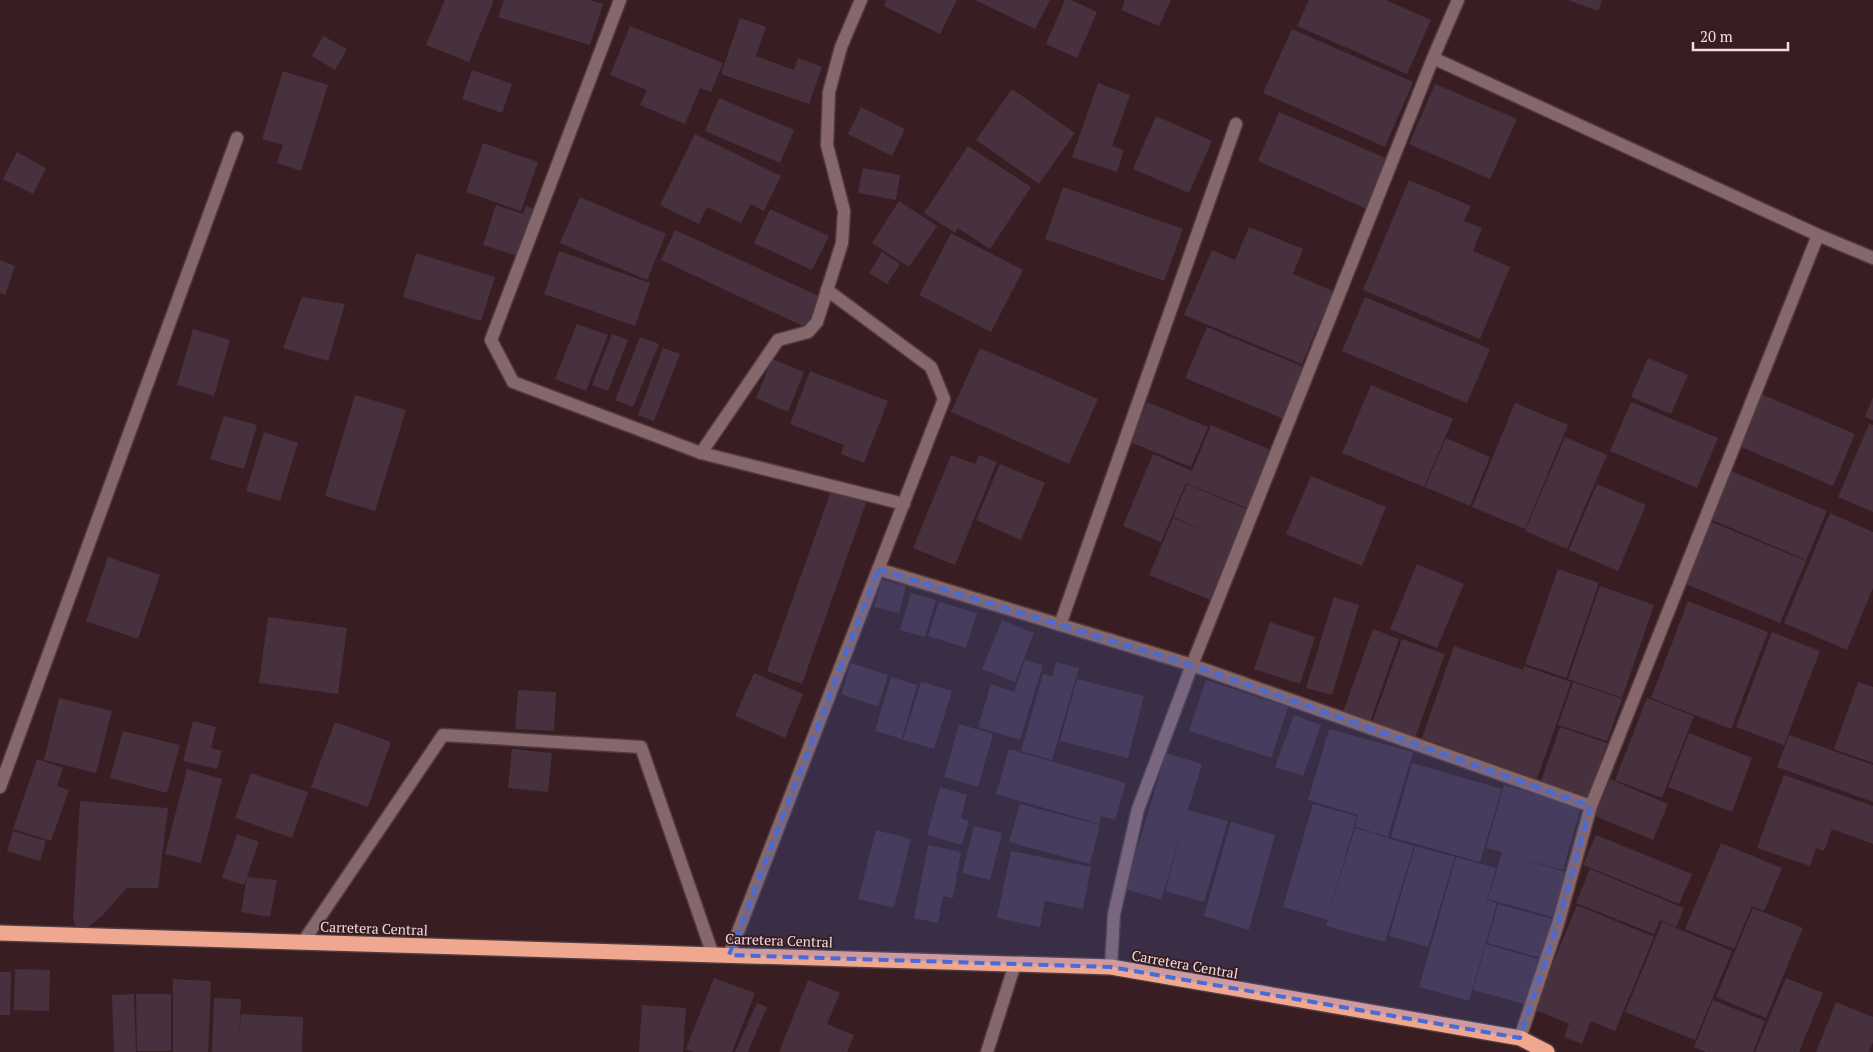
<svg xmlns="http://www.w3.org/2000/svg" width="1873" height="1052" viewBox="0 0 1873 1052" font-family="'PT Serif',serif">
<rect width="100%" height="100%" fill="#381e22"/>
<path fill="#47313f" d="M 445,0 L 494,0 L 469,62 L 426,45 Z
M 504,0 L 590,0 L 603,4 L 590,45 L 498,17 Z
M 887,0 L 957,0 L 940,34 L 884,6 Z
M 975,0 L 1050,0 L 1035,29 Z
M 1065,0 L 1071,0 L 1097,12 L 1077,58 L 1046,44 Z
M 1125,0 L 1171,0 L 1159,26 L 1121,10 Z
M 1309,0 L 1386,0 L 1431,20 L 1407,74 L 1297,26 Z
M 1568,0 L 1602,0 L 1598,11 Z
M 740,18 L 766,27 L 756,56 L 794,70 L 798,58 L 822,67 L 809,104 L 721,74 Z
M 630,26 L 723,63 L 711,92 L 700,88 L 685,124 L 640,105 L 647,90 L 610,75 Z
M 1292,29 L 1413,82 L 1385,147 L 1263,93 Z
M 323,36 L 347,49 L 335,70 L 312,56 Z
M 472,70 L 512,84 L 502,113 L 462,99 Z
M 283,71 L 328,85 L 301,171 L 277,163 L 283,145 L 262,139 Z
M 1098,83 L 1130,95 L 1112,146 L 1124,150 L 1117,172 L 1072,157 Z
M 1435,84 L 1517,119 L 1490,179 L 1409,144 Z
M 1012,89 L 1075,133 L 1039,184 L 976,140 Z
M 719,98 L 794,130 L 780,163 L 705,131 Z
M 861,107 L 905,129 L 892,156 L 848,134 Z
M 1279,112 L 1388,159 L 1367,209 L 1258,161 Z
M 1156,116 L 1212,141 L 1189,193 L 1133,169 Z
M 695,134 L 781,176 L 764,211 L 751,204 L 741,223 L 707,207 L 699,224 L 660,205 Z
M 483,143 L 538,162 L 521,211 L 466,192 Z
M 968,146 L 1031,187 L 990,249 L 958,228 L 955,233 L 924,213 Z
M 17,152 L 46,168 L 33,194 L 3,179 Z
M 863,168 L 900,175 L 896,200 L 858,193 Z
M 1409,180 L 1471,206 L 1464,221 L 1482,228 L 1473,251 L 1510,267 L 1480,339 L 1363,290 Z
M 1063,187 L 1183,229 L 1164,281 L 1045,239 Z
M 580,197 L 666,234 L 647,280 L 560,243 Z
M 899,201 L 937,226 L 909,267 L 872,243 Z
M 496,205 L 523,214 L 526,206 L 536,210 L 520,257 L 483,245 Z
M 770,209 L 829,236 L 812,270 L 754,243 Z
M 1249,227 L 1303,249 L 1293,274 L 1333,291 L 1302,364 L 1184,315 L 1212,250 L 1235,260 Z
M 675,230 L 821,297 L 807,328 L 661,260 Z
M 951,233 L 1023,270 L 991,332 L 919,295 Z
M 559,251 L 650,283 L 635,326 L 544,294 Z
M 882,252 L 900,264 L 887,284 L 869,273 Z
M 416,253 L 495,277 L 481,321 L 403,297 Z
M 0,260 L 15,266 L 5,295 L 0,293 Z
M 302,297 L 345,304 L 328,361 L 283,348 Z
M 1365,297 L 1490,349 L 1467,403 L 1342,351 Z
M 577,324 L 608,335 L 586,391 L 555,379 Z
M 1207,327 L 1306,368 L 1284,419 L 1185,378 Z
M 193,329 L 230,340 L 214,396 L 177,385 Z
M 612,334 L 628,340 L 608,391 L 592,385 Z
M 640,337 L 659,344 L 633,407 L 615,400 Z
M 663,348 L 680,354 L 654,421 L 638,415 Z
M 980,348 L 1098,399 L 1069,464 L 951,412 Z
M 1648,358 L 1688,375 L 1671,414 L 1631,397 Z
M 772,359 L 804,372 L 788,412 L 756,398 Z
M 810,371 L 888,401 L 864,463 L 841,454 L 844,445 L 790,424 Z
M 1371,385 L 1453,419 L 1424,487 L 1342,453 Z
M 1761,394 L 1855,434 L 1833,486 L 1739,446 Z
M 355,395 L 406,410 L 375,511 L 325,496 Z
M 1873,397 L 1873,420 L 1865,417 Z
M 1147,402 L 1208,427 L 1191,467 L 1130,442 Z
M 1631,402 L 1718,438 L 1697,488 L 1610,451 Z
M 1515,403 L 1568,425 L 1525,529 L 1472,507 Z
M 224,416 L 257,425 L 244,469 L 210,459 Z
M 1869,424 L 1873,425 L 1873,512 L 1838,497 Z
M 1211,425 L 1271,450 L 1247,508 L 1186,483 L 1161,542 L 1123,526 L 1153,454 L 1192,471 Z
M 264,432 L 298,443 L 280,501 L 246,491 Z
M 1565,437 L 1607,455 L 1567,549 L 1525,531 Z
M 1446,438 L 1490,457 L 1470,506 L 1425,487 Z
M 951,455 L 975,464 L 979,455 L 997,462 L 955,565 L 913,548 Z
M 1000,464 L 1045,483 L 1021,540 L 976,520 Z
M 1724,468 L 1827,511 L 1806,560 L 1703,516 Z
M 1311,476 L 1386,507 L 1362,566 L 1286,534 Z
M 1187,484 L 1249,510 L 1213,601 L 1149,575 L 1173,518 L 1208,532 L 1173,517 Z
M 1597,484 L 1646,505 L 1618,571 L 1569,550 Z
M 831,491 L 866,503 L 802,684 L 767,671 Z
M 1830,513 L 1873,532 L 1873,588 L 1847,650 L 1784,623 Z
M 1702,518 L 1806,561 L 1780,623 L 1676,580 Z
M 108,557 L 160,575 L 138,639 L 86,621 Z
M 1417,564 L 1464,584 L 1437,648 L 1390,629 Z
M 1558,569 L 1599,583 L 1566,678 L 1525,664 Z
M 882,580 L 906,586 L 899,613 L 874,607 Z
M 1600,586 L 1654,605 L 1622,698 L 1568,679 Z
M 911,593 L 936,600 L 925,637 L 900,630 Z
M 1334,597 L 1359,605 L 1332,695 L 1306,688 Z
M 1688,601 L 1768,632 L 1731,729 L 1651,698 Z
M 939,602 L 977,613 L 966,648 L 928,636 Z
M 268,617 L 347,628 L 338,694 L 259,683 Z
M 1002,620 L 1034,633 L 1015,682 L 982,669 Z
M 1270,622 L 1315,637 L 1300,684 L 1254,669 Z
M 1373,629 L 1399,639 L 1370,722 L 1343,712 Z
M 1772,632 L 1820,651 L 1784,745 L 1736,727 Z
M 1402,639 L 1445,654 L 1415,738 L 1372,723 Z
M 1454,646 L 1523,670 L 1524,666 L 1571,682 L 1537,779 L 1422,738 Z
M 1025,660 L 1043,665 L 1020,740 L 978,727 L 991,684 L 1014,692 Z
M 1056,662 L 1079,668 L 1052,760 L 1021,751 L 1043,674 L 1052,677 Z
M 851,663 L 888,675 L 878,707 L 841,694 Z
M 754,673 L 803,694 L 785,738 L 735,716 Z
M 891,677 L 917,685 L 902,739 L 875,731 Z
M 1077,679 L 1144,696 L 1128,758 L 1060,741 Z
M 1206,680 L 1288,707 L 1271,758 L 1189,731 Z
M 921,682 L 952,691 L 934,749 L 903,740 Z
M 1573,682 L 1622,699 L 1607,741 L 1558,725 Z
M 1858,682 L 1873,687 L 1873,763 L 1834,749 Z
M 518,690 L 556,692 L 554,731 L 515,729 Z
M 59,698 L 112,711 L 96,773 L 44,760 Z
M 1647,698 L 1694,716 L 1662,798 L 1615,780 Z
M 1294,715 L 1321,725 L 1303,776 L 1275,767 Z
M 193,721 L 216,727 L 211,748 L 222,751 L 217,769 L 183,761 Z
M 335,722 L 391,742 L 368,807 L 311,787 Z
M 959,724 L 993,734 L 978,787 L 944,777 Z
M 1560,727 L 1607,743 L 1589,797 L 1541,781 Z
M 1329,729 L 1413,752 L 1388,837 L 1355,827 L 1358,815 L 1308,800 Z
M 123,731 L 180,745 L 167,793 L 110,778 Z
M 1689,733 L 1752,758 L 1732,812 L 1668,787 Z
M 1789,735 L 1873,765 L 1873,802 L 1777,767 Z
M 512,749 L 552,753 L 548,792 L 508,788 Z
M 1009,749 L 1126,783 L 1115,820 L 1101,816 L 1099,824 L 996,794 Z
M 1166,753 L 1202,764 L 1188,810 L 1228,821 L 1204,902 L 1165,891 L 1183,827 L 1161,900 L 1125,889 Z
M 37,759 L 63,768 L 57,786 L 69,790 L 51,841 L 13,829 Z
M 1412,763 L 1502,789 L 1480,862 L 1391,837 Z
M 187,769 L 222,779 L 201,863 L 165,854 Z
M 251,773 L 308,792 L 292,838 L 235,818 Z
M 1784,775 L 1873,806 L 1873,844 L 1832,829 L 1824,851 L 1816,848 L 1810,866 L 1757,848 Z
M 1610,779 L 1668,804 L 1653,840 L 1595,816 Z
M 1504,785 L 1581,807 L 1563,870 L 1511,856 L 1566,872 L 1552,917 L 1488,899 L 1502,852 L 1486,848 Z
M 940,787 L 967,795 L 961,818 L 969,821 L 962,845 L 927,835 Z
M 80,801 L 168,808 L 158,888 L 127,888 L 102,916 L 85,929 L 77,929 L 73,919 Z
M 1020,804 L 1100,825 L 1090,864 L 1009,842 Z
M 1313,804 L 1357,816 L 1328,916 L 1355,828 L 1414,846 L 1385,942 L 1326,926 L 1328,920 L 1283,907 Z
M 1231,822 L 1275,835 L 1249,930 L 1204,916 Z
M 974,826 L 1002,833 L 990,880 L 962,873 Z
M 876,830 L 911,839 L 894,908 L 858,899 Z
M 13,831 L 46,841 L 40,861 L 7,851 Z
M 237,834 L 259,842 L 244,885 L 222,878 Z
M 1596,835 L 1692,874 L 1679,904 L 1583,865 Z
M 1721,843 L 1782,868 L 1764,911 L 1752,906 L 1734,949 L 1685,929 Z
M 928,845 L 961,852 L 953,898 L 943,896 L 938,923 L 914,918 Z
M 1415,846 L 1455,857 L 1428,947 L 1389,936 Z
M 1011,851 L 1091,867 L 1083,909 L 1045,901 L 1040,927 L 997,918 Z
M 1456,857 L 1496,868 L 1487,900 L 1497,903 L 1469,1001 L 1419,987 Z
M 1590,869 L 1684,908 L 1676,927 L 1660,920 L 1654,934 L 1576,903 Z
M 247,877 L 277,880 L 270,917 L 241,912 Z
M 1498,904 L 1552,919 L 1541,958 L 1487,943 Z
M 1577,905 L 1654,937 L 1615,1031 L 1591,1021 L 1582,1044 L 1564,1037 L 1569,1024 L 1534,1009 Z
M 1753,908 L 1803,928 L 1766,1018 L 1716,997 Z
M 1662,922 L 1732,951 L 1695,1040 L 1625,1012 Z
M 1486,944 L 1541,960 L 1528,1005 L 1473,990 Z
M 15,969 L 50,970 L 49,1011 L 14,1010 Z
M 0,972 L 11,972 L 10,1015 L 0,1015 Z
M 714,978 L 755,993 L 732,1052 L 694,1052 L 686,1049 Z
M 1786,978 L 1823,993 L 1799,1052 L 1755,1052 Z
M 173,979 L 211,981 L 208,1052 L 173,1052 Z
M 808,980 L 840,993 L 827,1024 L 854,1035 L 847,1052 L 779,1052 Z
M 134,994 L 136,1052 L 114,1052 L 112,995 Z
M 136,994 L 171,994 L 171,1051 L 137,1051 Z
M 214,998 L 241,999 L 239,1036 L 241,1014 L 303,1017 L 302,1052 L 212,1052 Z
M 1713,1000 L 1765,1021 L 1753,1052 L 1706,1052 L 1694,1047 Z
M 1836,1002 L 1873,1017 L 1873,1042 L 1869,1052 L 1816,1052 Z
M 757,1003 L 767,1007 L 748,1052 L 735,1052 Z
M 642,1005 L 686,1008 L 683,1052 L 639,1052 Z"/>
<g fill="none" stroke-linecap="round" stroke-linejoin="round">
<g stroke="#503b3f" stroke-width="15">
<path id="lane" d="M 701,453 L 778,340 L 808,332 L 817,322 L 842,243 L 844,211 L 827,145 L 829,92 L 841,47 L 861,0
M 1060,625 L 1236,124
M 0,787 L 237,138
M 303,942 L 443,735 L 641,747 L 713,955"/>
</g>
<g stroke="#503b3f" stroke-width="15">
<path id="street" d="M 620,0 L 491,340 L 513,382 L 701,453 L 904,504
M 1433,58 L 1818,235 L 1873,258
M 878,569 L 1192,665 L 1591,806
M 729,955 L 944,399 L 931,367 L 827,290
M 1111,967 L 1114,914 L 1138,809 L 1192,665 L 1433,58 L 1458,0
M 1520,1038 L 1558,924 L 1591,806 L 1818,235
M 987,1052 L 1015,964"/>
</g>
<g stroke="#503b3f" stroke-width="18">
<path id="highway" d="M 0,933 L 1111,967 L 1520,1038 L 1547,1052"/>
</g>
<use href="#lane" stroke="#86676b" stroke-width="12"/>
<use href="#street" stroke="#86676b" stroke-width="12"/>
<use href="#highway" stroke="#f0a78f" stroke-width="15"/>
</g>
<path fill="#476bd9" fill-opacity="0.2" stroke="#476bd9" stroke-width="4" stroke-dasharray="10 6" stroke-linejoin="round" d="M 878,569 L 1192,665 L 1591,806 L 1558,924 L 1520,1038 L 1111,967 L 729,955 Z"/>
<g text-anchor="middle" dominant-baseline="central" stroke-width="4" stroke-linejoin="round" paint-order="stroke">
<g font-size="14" fill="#efdddf" stroke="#381e22">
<text transform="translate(374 928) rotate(2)">Carretera Central</text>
<text transform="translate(779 940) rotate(2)">Carretera Central</text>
<text transform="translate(1185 964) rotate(10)">Carretera Central</text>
</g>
</g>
<path d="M1693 42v8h95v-8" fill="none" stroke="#efdddf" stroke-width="2.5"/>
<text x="1700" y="42" font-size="15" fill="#efdddf" stroke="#381e22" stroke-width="4" paint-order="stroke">20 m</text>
</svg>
